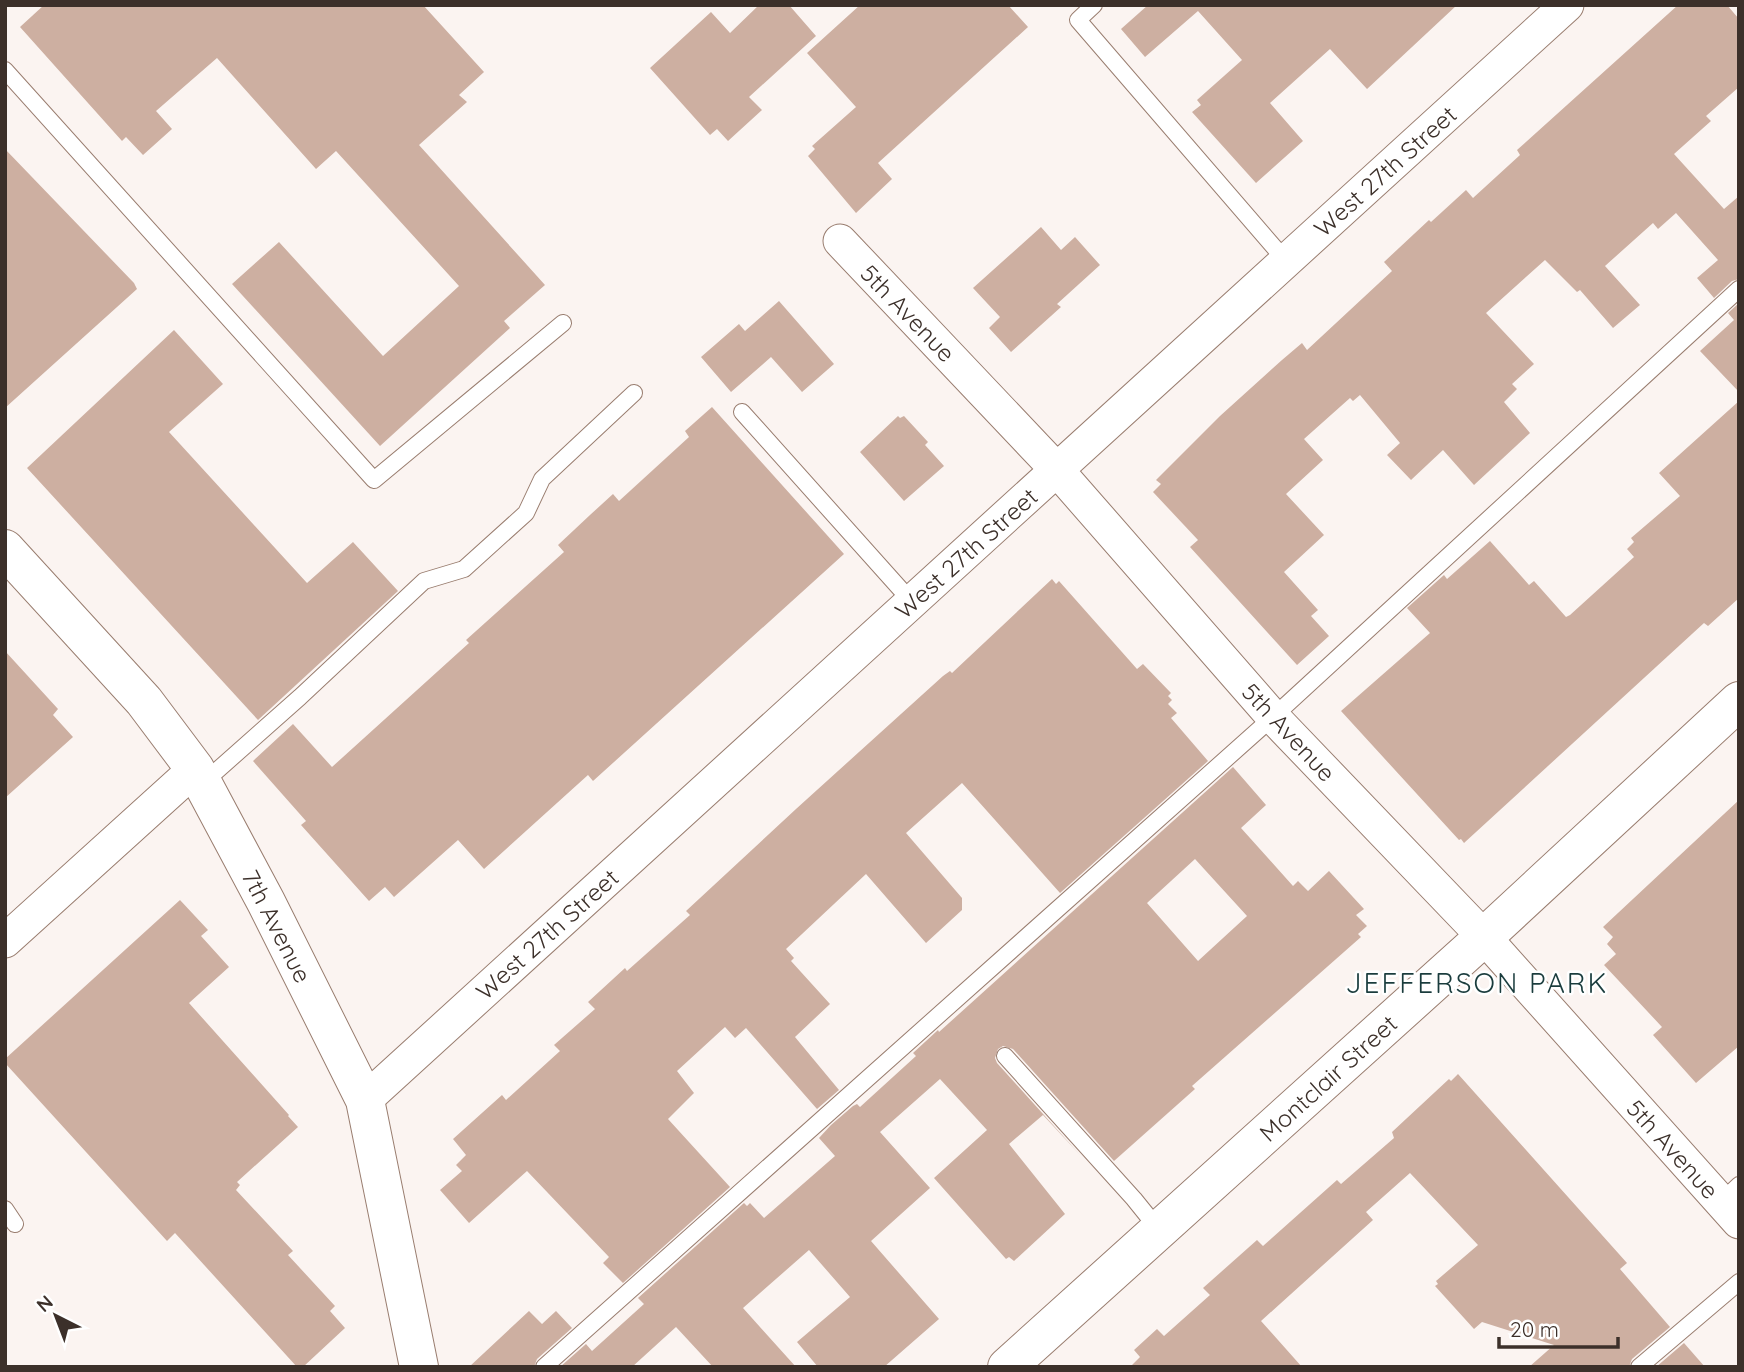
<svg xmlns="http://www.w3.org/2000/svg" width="1744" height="1372" viewBox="0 0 1744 1372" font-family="Quicksand,sans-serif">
<rect width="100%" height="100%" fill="#fbf4f1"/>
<path fill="#cdafa1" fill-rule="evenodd" d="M 44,5 L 423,5 L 484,72 L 459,95 L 467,102 L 419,145 L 545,285 L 504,321 L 510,328 L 380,446 L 232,284 L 279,242 L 383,356 L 459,286 L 336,151 L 316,169 L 217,58 L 156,111 L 172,129 L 143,155 L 126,137 L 122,141 L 20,27 Z
M 759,5 L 789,5 L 816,36 L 749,97 L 762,110 L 728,141 L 717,129 L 710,135 L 650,68 L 711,12 L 730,33 Z
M 860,5 L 1008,5 L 1028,27 L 878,163 L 892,179 L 856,213 L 808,156 L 815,149 L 812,146 L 856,107 L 807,53 Z
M 1148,5 L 1457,5 L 1367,89 L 1330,49 L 1270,103 L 1303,141 L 1256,183 L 1192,112 L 1201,105 L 1197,100 L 1242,60 L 1198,11 L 1145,57 L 1121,29 Z
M 1678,5 L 1727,5 L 1739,19 L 1739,87 L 1706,116 L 1711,121 L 1674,154 L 1724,209 L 1739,196 L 1739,279 L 1732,281 L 1714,298 L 1697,278 L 1718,260 L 1676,213 L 1658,229 L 1653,223 L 1605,266 L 1640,305 L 1613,328 L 1580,290 L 1577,292 L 1545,260 L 1486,313 L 1534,364 L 1512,384 L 1517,389 L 1504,402 L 1530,433 L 1474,485 L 1443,450 L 1411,480 L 1387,455 L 1400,443 L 1360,395 L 1353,401 L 1350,398 L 1304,439 L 1323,460 L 1286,494 L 1324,535 L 1284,572 L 1318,610 L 1311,616 L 1329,636 L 1297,665 L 1190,547 L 1198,540 L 1153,492 L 1161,484 L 1156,480 L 1220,416 L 1282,360 L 1302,343 L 1307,350 L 1392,271 L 1384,262 L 1429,220 L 1431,222 L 1466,190 L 1473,198 L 1520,155 L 1517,150 Z
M 5,149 L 134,283 L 137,289 L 5,408 Z
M 1041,227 L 1061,250 L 1075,237 L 1100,265 L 1057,304 L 1061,307 L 1011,352 L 989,328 L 1000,317 L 973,288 Z
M 779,301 L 834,364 L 802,392 L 771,357 L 731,392 L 701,357 L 739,324 L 745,331 Z
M 1739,303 L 1739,392 L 1700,351 L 1734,320 L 1728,313 Z
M 174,330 L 223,384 L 169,432 L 307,583 L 353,542 L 398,591 L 258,720 L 27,468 Z
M 1739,401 L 1739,598 L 1708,626 L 1704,623 L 1464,843 L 1461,839 L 1459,840 L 1341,711 L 1430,633 L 1407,608 L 1444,575 L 1447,579 L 1490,541 L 1529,585 L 1534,581 L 1566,617 L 1570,615 L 1634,557 L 1627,549 L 1634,542 L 1631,538 L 1680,496 L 1659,473 Z
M 712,407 L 844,554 L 593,781 L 588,775 L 484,869 L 458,840 L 394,897 L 385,887 L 369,901 L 301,825 L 306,821 L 253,761 L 293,724 L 332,767 L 469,643 L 466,640 L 564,552 L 558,545 L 590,515 L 613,494 L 619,501 L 689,437 L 685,431 Z
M 898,416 L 900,418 L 904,416 L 928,442 L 925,445 L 944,466 L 904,501 L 860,452 Z
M 1052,579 L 1056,584 L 1059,581 L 1137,669 L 1143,664 L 1171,693 L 1168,696 L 1172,700 L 1168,704 L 1177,713 L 1171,718 L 1208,761 L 1060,893 L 962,783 L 906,833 L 962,898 L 962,910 L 926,943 L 866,874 L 786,949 L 794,958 L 791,961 L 830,1004 L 795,1037 L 839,1090 L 817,1109 L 746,1028 L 735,1038 L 725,1027 L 677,1071 L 694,1093 L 668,1119 L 730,1187 L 623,1283 L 603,1263 L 609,1257 L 527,1171 L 469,1223 L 440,1190 L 462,1171 L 456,1165 L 466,1155 L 453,1139 L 502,1095 L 506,1100 L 560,1051 L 554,1045 L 595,1009 L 588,1002 L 625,968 L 627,971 L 690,915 L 686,911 L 796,809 L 943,676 L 950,671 L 952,673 Z
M 5,651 L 58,709 L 53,715 L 73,737 L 5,798 Z
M 1233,767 L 1266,805 L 1241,828 L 1293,886 L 1298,881 L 1308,891 L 1329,871 L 1364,909 L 1356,915 L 1367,926 L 1358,934 L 1361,937 L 1192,1086 L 1195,1089 L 1114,1161 L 1013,1049 L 1003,1046 L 998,1049 L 995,1058 L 997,1063 L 1081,1156 L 1043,1115 L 1009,1144 L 1065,1214 L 1014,1261 L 1009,1257 L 1006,1259 L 934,1178 L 987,1130 L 940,1079 L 880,1132 L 930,1188 L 871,1241 L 939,1319 L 884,1367 L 818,1367 L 797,1342 L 850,1297 L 809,1250 L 743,1308 L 796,1367 L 713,1367 L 676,1327 L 632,1367 L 560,1367 L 586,1344 L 592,1351 L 644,1304 L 638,1298 L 744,1203 L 747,1206 L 750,1203 L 764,1218 L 835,1156 L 819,1138 L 831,1125 L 853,1106 L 857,1104 L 860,1107 L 916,1056 L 913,1053 L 938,1030 L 939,1032 ZM 1195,859 L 1247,916 L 1198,961 L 1147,903 Z
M 1739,800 L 1739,1046 L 1696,1083 L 1653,1035 L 1662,1027 L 1604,965 L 1616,954 L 1607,944 L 1613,937 L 1603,927 Z
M 180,900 L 208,930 L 201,936 L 229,967 L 189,1003 L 289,1115 L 288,1116 L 298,1127 L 237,1182 L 240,1185 L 236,1190 L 293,1251 L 288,1255 L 335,1306 L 330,1311 L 345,1328 L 303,1367 L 297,1367 L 175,1233 L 167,1241 L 5,1063 L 5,1059 Z
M 1458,1074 L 1627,1263 L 1620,1269 L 1670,1327 L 1632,1359 L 1629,1367 L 1529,1367 L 1554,1345 L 1482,1322 L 1474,1329 L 1435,1286 L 1438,1284 L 1436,1281 L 1478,1245 L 1410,1173 L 1366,1212 L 1373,1220 L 1261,1321 L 1302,1367 L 1130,1367 L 1140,1357 L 1134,1350 L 1157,1329 L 1164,1336 L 1210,1295 L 1203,1288 L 1257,1240 L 1263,1246 L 1337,1180 L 1341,1184 L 1394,1138 L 1392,1132 L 1449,1079 L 1451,1081 Z
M 529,1311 L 542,1324 L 556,1311 L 572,1328 L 537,1359 L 534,1367 L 469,1367 Z
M 1684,1343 L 1705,1367 L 1656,1367 Z"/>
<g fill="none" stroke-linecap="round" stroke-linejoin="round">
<g stroke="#997d6f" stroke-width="18">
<path id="service" d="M 1094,5 L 1078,20 L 1286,261
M 5,70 L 374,480 L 563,323
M 742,412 L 912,602
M 203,783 L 300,697 L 424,581 L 464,569 L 526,513 L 542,479 L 634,393
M 1005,1056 L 1134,1199 L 1159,1230
M 1721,1202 L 1739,1185
M 5,1209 L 15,1224
M 544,1367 L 1273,717 L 1739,289
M 1639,1367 L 1739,1282"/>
</g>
<g stroke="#997d6f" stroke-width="35">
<path id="minor" d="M 840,241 L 1057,470 L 1273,717 L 1484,937 L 1739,1222
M 5,941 L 195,769
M 365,1100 L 1567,5"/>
</g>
<g stroke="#997d6f" stroke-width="40">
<path id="tertiary" d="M 5,549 L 144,701 L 195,769 L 266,902 L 365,1100 L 419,1367
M 1007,1367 L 1484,937 L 1739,701"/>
</g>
<use href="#service" stroke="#fff" stroke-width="16"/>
<use href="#minor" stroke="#fff" stroke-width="33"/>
<use href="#tertiary" stroke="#fff" stroke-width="38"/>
</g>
<g text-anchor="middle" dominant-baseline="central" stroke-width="5" stroke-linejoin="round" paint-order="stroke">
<g font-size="24" fill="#3c302a" stroke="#fff">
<text transform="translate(1385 171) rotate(-42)">West 27th Street</text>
<text transform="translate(908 313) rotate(46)">5th Avenue</text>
<text transform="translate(966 553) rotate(-42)">West 27th Street</text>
<text transform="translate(1289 732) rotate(47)">5th Avenue</text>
<text transform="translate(277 926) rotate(63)">7th Avenue</text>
<text transform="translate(547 934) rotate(-42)">West 27th Street</text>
<text transform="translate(1328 1078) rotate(-42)">Montclair Street</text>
<text transform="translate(1673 1149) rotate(48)">5th Avenue</text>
</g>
<g font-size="28" letter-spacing="2" fill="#1a3c3d" stroke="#fff">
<text x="1477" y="982">JEFFERSON PARK</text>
</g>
</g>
<rect width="1744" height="1372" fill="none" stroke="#3c302a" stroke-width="14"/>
<g transform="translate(56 1316) rotate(318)" stroke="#ffffff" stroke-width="5" paint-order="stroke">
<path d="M0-5L12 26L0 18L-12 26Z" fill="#3c302a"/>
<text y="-10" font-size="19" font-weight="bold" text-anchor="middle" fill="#3c302a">N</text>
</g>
<path d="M1499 1337v10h119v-10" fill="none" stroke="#3c302a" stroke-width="3.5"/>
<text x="1510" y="1337" font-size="21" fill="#3c302a" stroke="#ffffff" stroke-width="5" paint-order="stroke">20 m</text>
</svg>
